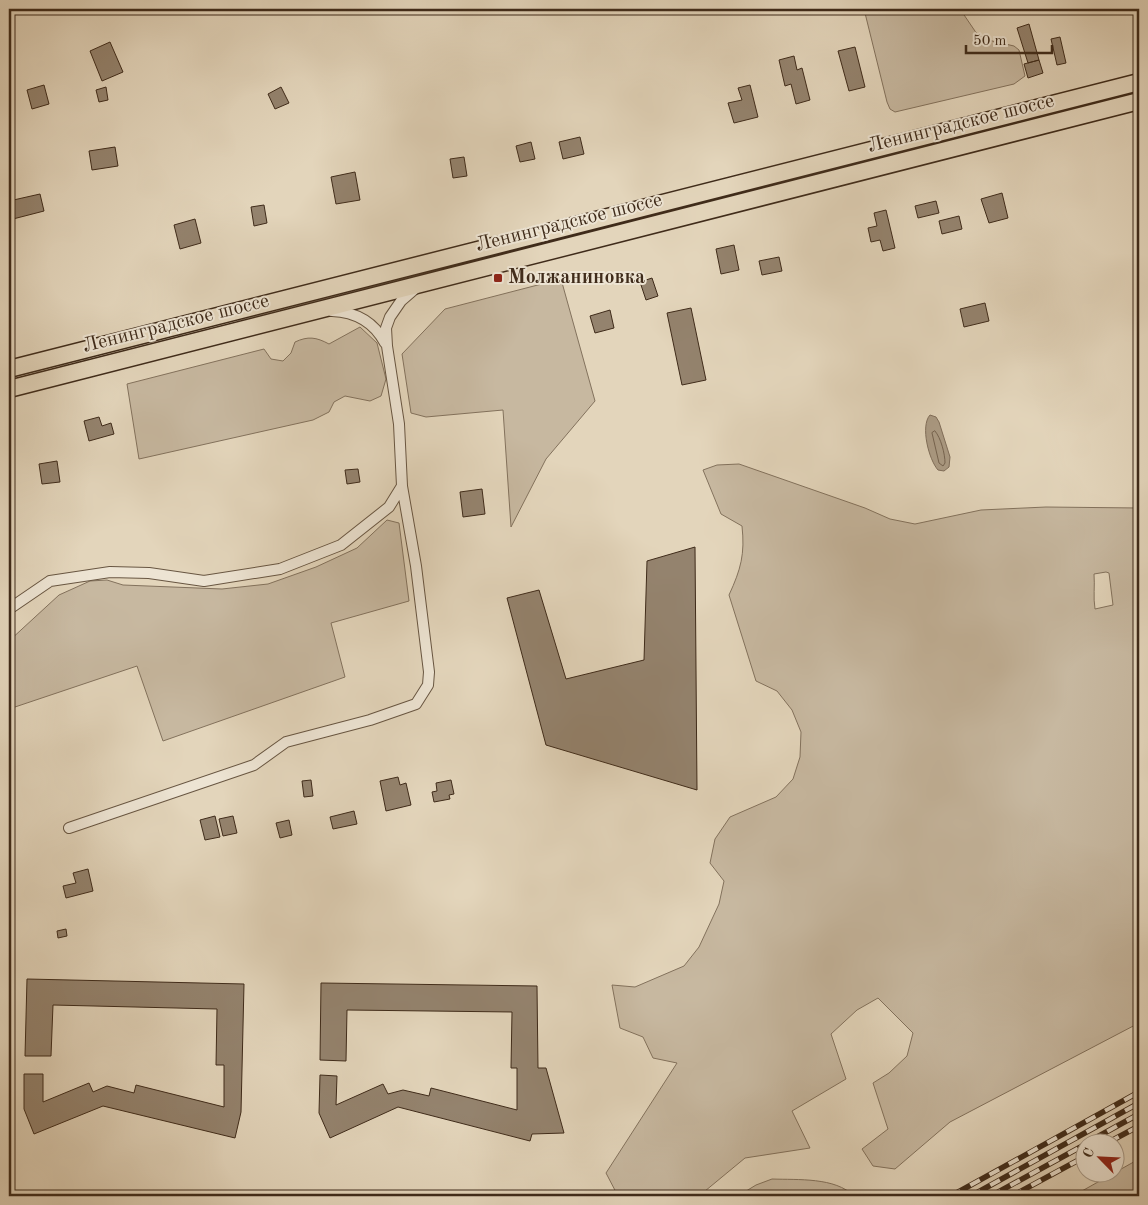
<svg xmlns="http://www.w3.org/2000/svg" width="1148" height="1205" viewBox="0 0 1148 1205" font-family="'Old Standard TT',serif">
<rect width="100%" height="100%" fill="#e3d5bb"/>
<filter id="stains"><feTurbulence type="fractalNoise" baseFrequency=".004" numOctaves="4"/><feColorMatrix values="0 0 0 0 .2 0 0 0 0 .09 0 0 0 0 .02 0 0 0 .5 -.17"/></filter>
<radialGradient id="worn" r=".72"><stop offset=".6" stop-color="#630" stop-opacity="0"/><stop offset="1" stop-color="#630" stop-opacity=".3"/></radialGradient>
<path fill="#c7b8a0" stroke="#83725d" fill-rule="evenodd" d="M 864,9 L 960,9 L 977,34 L 988,40 L 1014,46 L 1019,50 L 1025,76 L 1014,84 L 895,112 L 890,109 L 887,102 Z
M 561,279 L 595,401 L 546,459 L 511,527 L 503,410 L 426,417 L 411,413 L 402,354 L 445,309 Z
M 360,327 L 377,343 L 386,379 L 381,396 L 370,401 L 345,396 L 334,402 L 329,412 L 313,420 L 139,459 L 127,384 L 264,349 L 271,359 L 283,361 L 291,353 L 295,342 C 308,336 316,337 329,344 Z
M 739,464 L 865,508 L 890,519 L 915,524 L 981,510 L 1046,507 L 1139,508 L 1139,1023 L 950,1122 L 895,1169 L 873,1166 L 862,1149 L 888,1129 L 873,1083 L 889,1073 L 907,1056 L 913,1033 L 878,998 L 857,1010 L 831,1034 L 846,1079 L 792,1111 L 810,1148 L 745,1158 L 699,1196 L 618,1196 L 606,1173 L 677,1063 L 653,1058 L 643,1037 L 620,1028 L 612,985 L 635,987 L 684,966 L 699,947 L 719,904 L 724,881 L 710,863 L 715,839 L 730,817 L 776,797 L 793,779 L 800,757 L 801,732 L 792,710 L 777,691 L 756,681 L 729,595 C 741,569 745,554 742,526 L 721,514 L 703,470 L 717,465 ZM 1106,572 L 1109,573 L 1113,605 L 1095,609 C 1093,597 1095,586 1094,574 Z
M 387,520 L 399,523 L 409,601 L 331,623 L 345,677 L 163,741 L 137,666 L 9,709 L 9,641 L 59,595 L 90,581 L 107,580 L 123,585 L 222,589 L 268,584 L 316,567 L 357,548 Z
M 1139,1159 L 1139,1196 L 1073,1196 Z
M 772,1179 C 798,1180 835,1177 854,1196 L 738,1196 L 756,1185 Z"/>
<path fill="#ab9b84" stroke="#806e5a" d="M 930,415 L 936,417 L 939,422 L 950,457 L 949,467 L 944,471 L 938,470 C 929,460 920,426 930,415 Z"/>
<g fill="none" stroke-linecap="round" stroke-linejoin="round">
<path stroke="#75634f" stroke-width="1" d="M 935,431 C 941,438 945,454 945,463 L 943,466 L 939,463 L 932,433 Z"/>
</g>
<path fill="#94836e" stroke="#3f2b1a" d="M 1029,24 L 1039,60 L 1028,63 L 1017,28 Z
M 1060,37 L 1066,63 L 1057,65 L 1051,39 Z
M 110,42 L 123,72 L 102,81 L 90,51 Z
M 855,47 L 865,87 L 849,91 L 838,51 Z
M 794,56 L 797,70 L 802,68 L 810,100 L 796,104 L 791,84 L 785,86 L 779,60 Z
M 1039,60 L 1043,73 L 1028,78 L 1024,64 Z
M 44,85 L 49,104 L 32,109 L 27,90 Z
M 750,85 L 758,117 L 734,123 L 728,103 L 742,100 L 738,88 Z
M 106,87 L 108,100 L 99,102 L 96,90 Z
M 281,87 L 289,103 L 275,109 L 268,94 Z
M 580,137 L 584,154 L 563,159 L 559,142 Z
M 531,142 L 535,159 L 520,162 L 516,146 Z
M 115,147 L 118,166 L 92,170 L 89,151 Z
M 464,157 L 467,176 L 453,178 L 450,159 Z
M 355,172 L 360,200 L 336,204 L 331,177 Z
M 1002,193 L 1008,218 L 989,223 L 981,199 Z
M 40,194 L 44,211 L 13,219 L 9,201 Z
M 936,201 L 939,213 L 918,218 L 915,206 Z
M 264,205 L 267,223 L 254,226 L 251,207 Z
M 886,210 L 895,248 L 883,251 L 880,240 L 871,242 L 868,228 L 877,226 L 874,213 Z
M 959,216 L 962,229 L 942,234 L 939,221 Z
M 195,219 L 201,243 L 180,249 L 174,225 Z
M 734,245 L 739,270 L 721,274 L 716,249 Z
M 779,257 L 782,271 L 762,275 L 759,261 Z
M 652,278 L 658,296 L 646,300 L 640,282 Z
M 985,303 L 989,321 L 964,327 L 960,309 Z
M 691,308 L 706,380 L 682,385 L 667,313 Z
M 610,310 L 614,328 L 595,333 L 590,316 Z
M 99,417 L 102,426 L 111,423 L 114,434 L 89,441 L 84,421 Z
M 57,461 L 60,482 L 42,484 L 39,464 Z
M 358,469 L 360,482 L 347,484 L 345,470 Z
M 482,489 L 485,514 L 463,517 L 460,492 Z
M 695,547 L 697,790 L 546,745 L 507,598 L 539,590 L 566,679 L 644,660 L 647,561 Z
M 398,777 L 400,785 L 406,783 L 411,805 L 386,811 L 380,781 Z
M 311,780 L 313,796 L 304,797 L 302,781 Z
M 451,780 L 454,794 L 449,795 L 450,799 L 434,802 L 432,792 L 437,791 L 436,783 Z
M 354,811 L 357,824 L 333,829 L 330,817 Z
M 215,816 L 220,837 L 205,840 L 200,820 Z
M 233,816 L 237,833 L 223,836 L 219,819 Z
M 289,820 L 292,835 L 280,838 L 276,823 Z
M 88,869 L 93,891 L 66,898 L 63,886 L 76,883 L 73,873 Z
M 66,929 L 67,936 L 58,938 L 57,931 Z
M 27,979 L 244,984 L 241,1112 L 235,1138 L 103,1106 L 34,1134 L 24,1109 L 24,1074 L 43,1074 L 43,1102 L 89,1083 L 93,1092 L 107,1086 L 134,1093 L 136,1085 L 224,1107 L 224,1065 L 216,1065 L 217,1009 L 53,1005 L 51,1056 L 25,1056 Z
M 321,983 L 537,986 L 538,1068 L 546,1068 L 564,1133 L 532,1134 L 530,1141 L 398,1107 L 330,1138 L 319,1113 L 320,1075 L 337,1076 L 336,1105 L 383,1084 L 388,1094 L 403,1090 L 429,1096 L 431,1088 L 517,1110 L 517,1068 L 511,1068 L 512,1012 L 347,1010 L 346,1061 L 320,1060 Z"/>
<g fill="none" stroke-linecap="round" stroke-linejoin="round">
<g stroke="#685642" stroke-width="12">
<path id="minor" d="M 332,311 C 356,312 374,322 385,343
M 9,609 L 50,581 L 110,572 L 149,573 L 204,581 L 280,569 L 341,545 L 389,507 L 402,486
M 69,828 L 254,765 L 286,742 L 370,720 L 416,704 L 428,685 L 429,672 L 416,566 L 402,486 L 399,424 L 387,346 L 386,328 L 390,317 L 401,301 L 416,288"/>
</g>
<g stroke="#3f2b1a" stroke-width="19">
<path id="trunk" d="M 9,369 L 1139,82
M 9,389 L 1139,101"/>
</g>
<use href="#minor" stroke="#ede4d3" stroke-width="10"/>
<use href="#trunk" stroke="#e3d5bb" stroke-width="16"/>
<g stroke="#3f2b1a" stroke-width="5.5">
<path id="rail" d="M 1088,1142 L 1139,1114
M 1109,1142 L 1139,1126
M 951,1196 L 1139,1092
M 971,1196 L 1139,1103
M 991,1196 L 1086,1144
M 1012,1196 L 1086,1156"/>
</g>
<use href="#rail" stroke="#ede4d3" stroke-width="4" stroke-dasharray="11" stroke-linecap="butt"/>
</g>
<rect fill="#8f2418" stroke="#ede4d3" stroke-width="2" x="493" y="273" width="10" height="10" rx="2.5"/>
<g text-anchor="middle" dominant-baseline="central" stroke-width="4" stroke-linejoin="round" paint-order="stroke">
<g font-size="20" fill="#3f2b1a" stroke="#ede4d3">
<text transform="translate(961 124) rotate(-14)">Ленинградское шоссе</text>
<text transform="translate(569 223) rotate(-14)">Ленинградское шоссе</text>
<text transform="translate(176 324) rotate(-14)">Ленинградское шоссе</text>
</g>
<g font-size="20" font-weight="bold" fill="#3f2b1a" stroke="#ede4d3" text-anchor="start">
<text x="508" y="278">Молжаниновка</text>
</g>
</g>
<rect width="1148" height="1205" fill="none" stroke="#e3d5bb" stroke-width="30"/>
<rect x="10" y="10" width="1128" height="1185" fill="none" stroke="#3f2b1a" stroke-width="2.5"/>
<rect x="15" y="15" width="1118" height="1175" fill="none" stroke="#3f2b1a"/>
<g transform="translate(1100 1158) rotate(294)"><circle r="24" fill="#ede4d3" stroke="#a79a89"/>
<path d="M0-4L9 19L0 12L-9 19Z" fill="#8f2418"/>
<text y="-8" font-size="14" font-weight="bold" text-anchor="middle" fill="#3f2b1a">С</text>
</g>
<path d="M966 45v8h86v-8" fill="none" stroke="#3f2b1a" stroke-width="2.5"/>
<text x="973" y="45" font-size="15" fill="#3f2b1a" stroke="#ede4d3" stroke-width="4" paint-order="stroke">50 m</text>
<rect width="100%" height="100%" filter="url(#stains)"/>
<rect width="100%" height="100%" fill="url(#worn)"/>
</svg>
